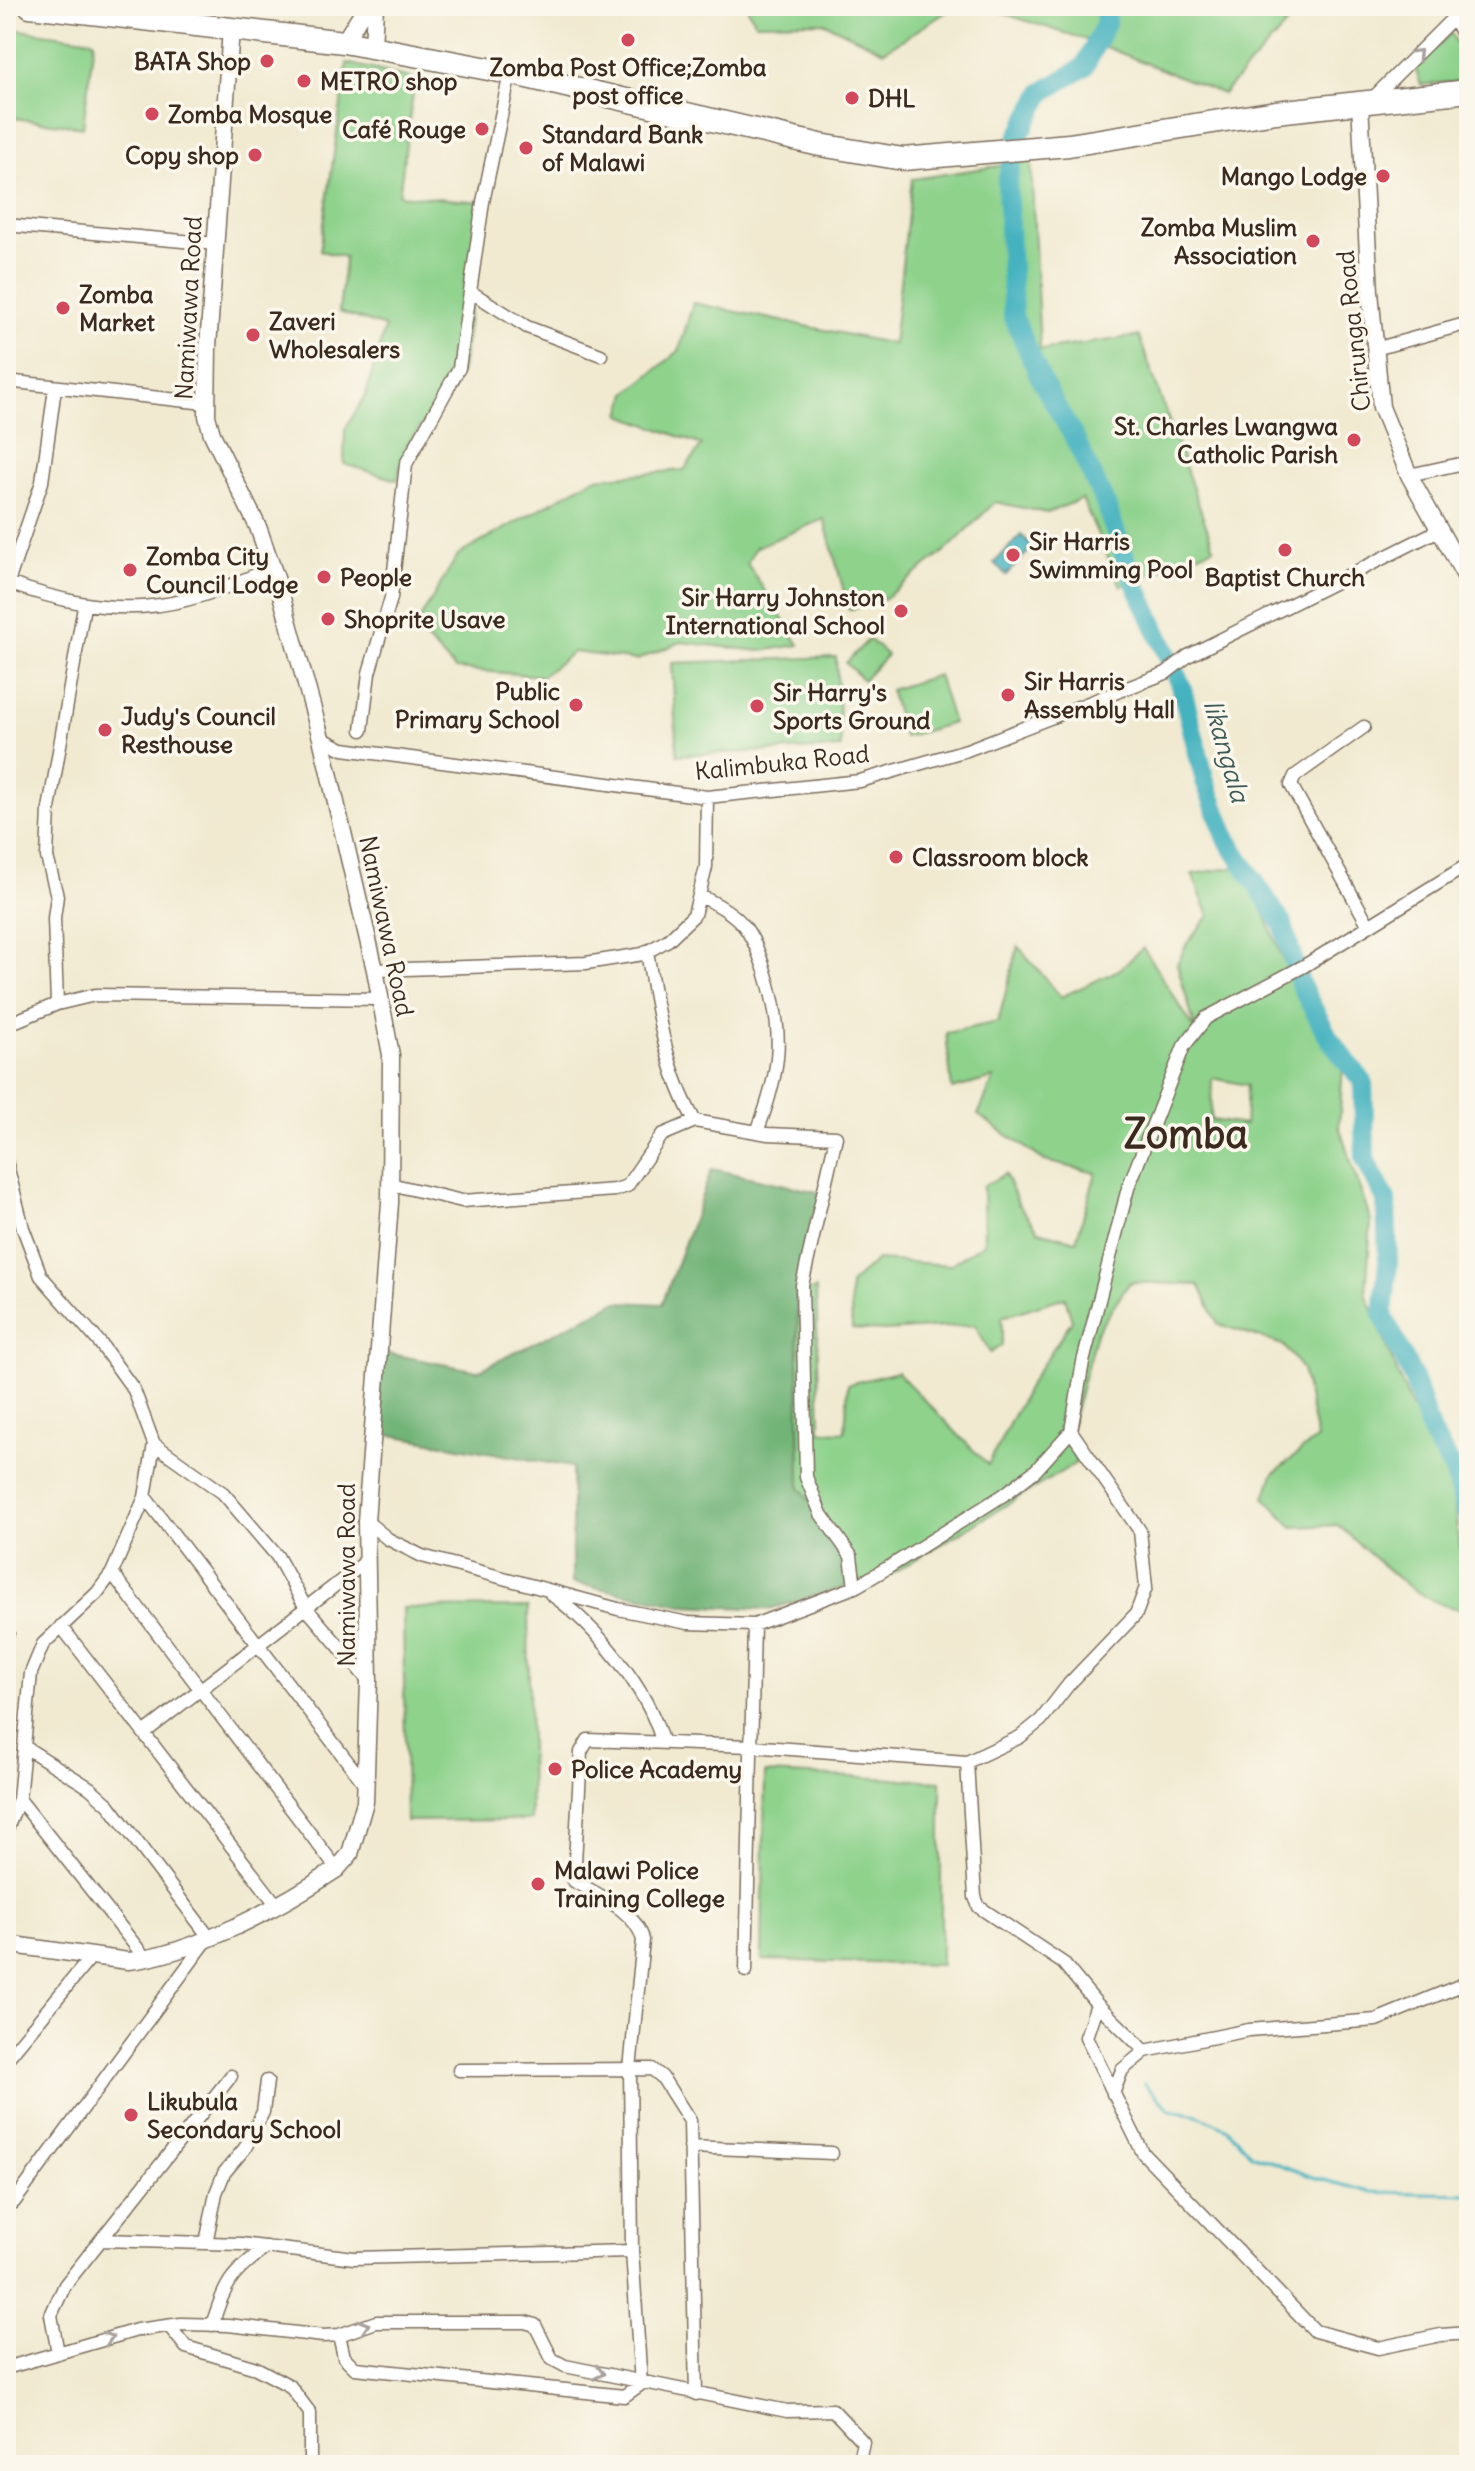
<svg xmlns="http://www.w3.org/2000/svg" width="1475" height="2471" viewBox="0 0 1475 2471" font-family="Delius,sans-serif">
<rect width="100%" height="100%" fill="#fbf7ec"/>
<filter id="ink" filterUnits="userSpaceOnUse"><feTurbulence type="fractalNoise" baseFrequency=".0125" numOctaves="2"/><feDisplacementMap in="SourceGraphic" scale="16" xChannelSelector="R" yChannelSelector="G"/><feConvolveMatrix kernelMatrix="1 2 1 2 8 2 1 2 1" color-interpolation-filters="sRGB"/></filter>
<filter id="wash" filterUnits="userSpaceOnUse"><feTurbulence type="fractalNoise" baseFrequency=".006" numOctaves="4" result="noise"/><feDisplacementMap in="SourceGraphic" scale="32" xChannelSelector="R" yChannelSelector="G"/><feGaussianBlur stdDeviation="1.8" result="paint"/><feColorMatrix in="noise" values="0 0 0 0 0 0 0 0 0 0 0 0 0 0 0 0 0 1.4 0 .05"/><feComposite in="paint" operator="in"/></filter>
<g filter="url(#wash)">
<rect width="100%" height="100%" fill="#f1ead1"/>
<path fill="#8ed28c" stroke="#647e55" stroke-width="2" fill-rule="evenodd" d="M 746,6 L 956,6 L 884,51 L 823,22 L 756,23 Z
M 980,6 L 1304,6 L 1223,94 L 1093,42 Z
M 6,28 L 94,40 L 83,127 L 6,117 Z
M 1451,33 L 1469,69 L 1469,80 L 1421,85 L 1415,68 Z
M 347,63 L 415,79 L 399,195 L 483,202 L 462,370 L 407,445 L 397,480 L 344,464 L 345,429 L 366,395 L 385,327 L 339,312 L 345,257 L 320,251 Z
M 1031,161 L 1040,350 L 1139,336 L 1214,548 L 1121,586 L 1082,499 L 1047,513 L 995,502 L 950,547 L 884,599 L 849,610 L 824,519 L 756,547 L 747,563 L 799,645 L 760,651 L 681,642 L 637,660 L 573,652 L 542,676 L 455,669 L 415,627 L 458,555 L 595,478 L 684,470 L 702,445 L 621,415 L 627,393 L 679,351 L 693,303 L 893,344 L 912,179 Z
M 869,639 L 887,655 L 863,680 L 846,663 Z
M 836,657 L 841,748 L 677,755 L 672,663 Z
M 938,675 L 953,723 L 904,737 L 890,690 Z
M 1237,867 L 1255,890 L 1300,1001 L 1343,1064 L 1339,1126 L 1371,1222 L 1366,1293 L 1411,1407 L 1437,1446 L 1453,1491 L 1458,1540 L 1469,1573 L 1469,1609 C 1424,1612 1371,1554 1338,1525 L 1293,1527 L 1265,1498 L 1273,1474 L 1317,1438 L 1302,1369 L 1283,1345 L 1218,1324 L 1199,1285 L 1130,1282 L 1096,1333 L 1069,1433 L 1076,1463 L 891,1574 L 854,1585 L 846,1554 L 800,1487 L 797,1295 L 816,1289 L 820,1431 L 845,1432 L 848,1384 L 897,1372 L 988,1465 L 1029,1385 L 1072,1320 L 1065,1297 L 1002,1317 L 1002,1345 L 990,1353 L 975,1325 L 885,1331 L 852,1329 L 850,1284 L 877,1260 L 950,1265 L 984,1243 L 983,1186 L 1005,1174 L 1019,1205 L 1039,1231 L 1076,1241 L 1096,1173 L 1045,1161 L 978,1115 L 994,1078 L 952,1089 L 946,1033 L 998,1022 L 1018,946 L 1061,997 L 1119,970 L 1143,948 L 1196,1031 L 1177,964 L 1187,943 L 1209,916 L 1192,874 ZM 1212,1078 L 1247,1085 L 1245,1125 L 1211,1120 Z
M 528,1607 L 531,1820 L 406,1821 L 403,1608 Z
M 765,1773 L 941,1781 L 941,1965 L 762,1960 Z"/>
<path fill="#72b478" stroke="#566f4b" stroke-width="2" d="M 712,1169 L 822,1193 L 797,1295 L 800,1487 L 846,1554 L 854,1585 L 769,1609 L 683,1605 L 572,1583 L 572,1467 L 374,1432 L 380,1352 L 478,1371 L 616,1302 L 662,1304 Z"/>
<path fill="#44b2c0" stroke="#406e6f" stroke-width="2" d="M 1021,535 L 1033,547 L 1006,575 L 994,563 Z"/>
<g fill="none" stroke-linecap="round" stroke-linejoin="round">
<path stroke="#44b2c0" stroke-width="3" d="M 1144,2083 L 1170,2110 L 1198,2115 L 1228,2129 L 1251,2154 L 1313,2177 L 1370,2192 L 1469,2194"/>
<path stroke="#44b2c0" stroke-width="20" d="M 1105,6 L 1106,23 L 1084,67 L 1043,92 L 1018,137 L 1007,182 L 1013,316 L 1043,384 L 1074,437 L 1105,503 L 1129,569 L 1181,685 L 1205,781 L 1227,839 L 1283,925 L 1301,986 L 1329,1038 L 1363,1082 L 1365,1159 L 1386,1200 L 1388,1262 L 1383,1315 L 1412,1375 L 1431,1433 L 1454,1471 L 1469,1521"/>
</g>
</g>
<g filter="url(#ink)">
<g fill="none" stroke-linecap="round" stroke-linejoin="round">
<g stroke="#7b6d5d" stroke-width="15">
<path id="street" d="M 1453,17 L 1469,48
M 1372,99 L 1465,6
M 6,225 L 216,244
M 471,292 L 527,327 L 601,355
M 1375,349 L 1469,323
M 6,381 L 205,403
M 1409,475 L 1469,462
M 8,583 C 115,620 171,615 273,567
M 6,588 L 42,482 L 55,388
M 1364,727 L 1295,776 L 1291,785 L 1369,926
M 362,730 L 369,673 L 391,598 L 406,464 L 459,368 L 483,202 L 510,73
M 321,738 L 343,749 L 707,797 L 860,781 L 967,750 L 1166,673 L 1188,656 L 1439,530
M 700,896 C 742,915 751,929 765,971 C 785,1034 781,1070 757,1132
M 647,951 C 656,1007 666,1072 695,1121
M 375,970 L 586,963 L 643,954 L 668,940 L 694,915 L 706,867 L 707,797
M 57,1004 L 54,918 L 57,896 L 47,857 L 49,809 L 84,606
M 6,1025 L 57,1004 L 95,995 L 380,999
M 6,1161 L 23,1228 L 41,1276 L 100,1343 L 134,1390 L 154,1444 L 145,1497 L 112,1573 L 97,1593 L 43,1644 L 31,1673 L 19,1799 L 6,1831
M 390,1184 L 462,1201 L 615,1190 L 627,1186 L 662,1135 L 695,1121 L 768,1134 L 836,1137 L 802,1285 L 806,1477 L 821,1514 L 851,1556 L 855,1587
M 154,1444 L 223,1493 L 277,1556 L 306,1608 L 369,1681
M 145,1497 L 364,1783
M 366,1521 L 388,1539 L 422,1556 L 618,1609 L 688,1623 L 754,1625 L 855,1587 L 889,1567 L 1005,1494 L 1036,1470 L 1071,1431 L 1083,1362 L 1128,1188 L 1184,1046 L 1206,1018 L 1304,966 L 1469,864
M 112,1573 L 337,1869
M 551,1594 C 595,1625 648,1689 662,1741
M 61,1626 L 276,1904
M 6,1631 L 8,1633
M 144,1733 L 368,1560
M 967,1762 L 1020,1737 L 1041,1720 L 1069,1684 L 1136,1614 L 1146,1587 L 1140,1531 L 1071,1431
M 19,1799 L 146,1959
M 746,1971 L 754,1625
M 1097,2004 L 1086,2037 L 1143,2153 L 1315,2331 L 1378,2348 L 1441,2335 L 1469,2333
M 6,2060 L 91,1957
M 459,2070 L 652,2069 L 662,2077 L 690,2121 L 696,2394
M 1113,2094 L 1122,2070 L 1145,2051 L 1249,2030 L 1376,2020 L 1469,1982
M 690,2147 L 832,2153
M 14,2202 L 209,1937 L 109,1805 L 90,1788 L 25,1747
M 102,2240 L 241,2244 L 354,2258 L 632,2251
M 206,2243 L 216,2193 L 224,2173 L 245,2148 L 263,2112 L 267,2081
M 212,2325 C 226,2282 230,2274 267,2247
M 169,2326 L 186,2347 L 256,2368 L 290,2386 L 310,2413 L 310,2465
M 339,2335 L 344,2357 L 355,2368 L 624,2396 L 641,2384 L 632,2251 L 630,2069 L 643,1940 C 637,1912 597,1894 574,1881 L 581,1752 L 588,1740 L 751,1746 L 967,1762 L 975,1897 L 979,1907 L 1063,1963 L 1097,2004 L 1145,2051
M 58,2353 L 51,2315 L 65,2285 L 231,2076
M 6,2368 L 137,2330 L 181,2324 L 228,2325 L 323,2336 L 339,2335 L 376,2322 L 525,2322 L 535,2325 L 552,2359 L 565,2366 L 787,2411 L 833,2410 L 863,2442 L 858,2465"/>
</g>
<g stroke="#7b6d5d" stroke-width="19">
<path id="secondary" d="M 344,42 L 366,6
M 373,48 L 375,6
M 1360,103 L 1370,292 L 1381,407 L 1409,475 L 1469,583
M 6,1944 L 128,1961 C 193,1955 283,1905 337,1869 L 350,1854 L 365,1802 L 369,1681 L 366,1521 L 390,1203 L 391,1055 L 375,970 L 321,738 L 278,584 L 258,527 L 212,434 L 207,416 L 208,347 L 231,29"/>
</g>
<g stroke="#7b6d5d" stroke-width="25">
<path id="highway" d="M 30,6 L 344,42 L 510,73 L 820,145 L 903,159 L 1069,145 L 1276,112 L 1469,91"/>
</g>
<use href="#street" stroke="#fff" stroke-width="12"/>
<use href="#secondary" stroke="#fff" stroke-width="16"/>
<use href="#highway" stroke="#fff" stroke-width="22"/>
</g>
<defs><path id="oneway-chevron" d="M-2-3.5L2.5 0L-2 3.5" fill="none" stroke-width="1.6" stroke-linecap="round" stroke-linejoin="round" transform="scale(2)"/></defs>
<g stroke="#a79f9a">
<use href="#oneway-chevron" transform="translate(1417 54) rotate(-45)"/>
<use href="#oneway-chevron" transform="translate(364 2326) rotate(-17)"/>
<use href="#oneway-chevron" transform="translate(108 2338) rotate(-17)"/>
<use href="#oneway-chevron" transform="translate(599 2373) rotate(12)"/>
</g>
</g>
<g fill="#d1495b" stroke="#fbf7ec" stroke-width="3">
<circle cx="628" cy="40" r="8"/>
<circle cx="267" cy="61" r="8"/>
<circle cx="304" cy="81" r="8"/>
<circle cx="852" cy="98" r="8"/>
<circle cx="152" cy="114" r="8"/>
<circle cx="482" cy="129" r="8"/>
<circle cx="526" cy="148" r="8"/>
<circle cx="255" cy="155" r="8"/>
<circle cx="1383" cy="176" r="8"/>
<circle cx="1313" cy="241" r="8"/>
<circle cx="63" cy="308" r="8"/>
<circle cx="253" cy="335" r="8"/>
<circle cx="1354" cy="440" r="8"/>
<circle cx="1285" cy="550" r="8"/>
<circle cx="1013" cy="555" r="8"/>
<circle cx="130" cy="570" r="8"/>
<circle cx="324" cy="577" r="8"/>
<circle cx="901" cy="611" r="8"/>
<circle cx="328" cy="619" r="8"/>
<circle cx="1008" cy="695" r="8"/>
<circle cx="576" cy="705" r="8"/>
<circle cx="757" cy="706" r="8"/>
<circle cx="105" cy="730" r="8"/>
<circle cx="896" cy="857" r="8"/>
<circle cx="555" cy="1769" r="8"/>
<circle cx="538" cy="1884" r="8"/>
<circle cx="131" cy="2115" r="8"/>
</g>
<g text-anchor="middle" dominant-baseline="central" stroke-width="7" stroke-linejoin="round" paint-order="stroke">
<g font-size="24" font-weight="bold" fill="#3b2a1e" stroke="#fbf7ec" text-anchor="start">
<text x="251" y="61" text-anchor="end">BATA Shop</text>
<text x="628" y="67" text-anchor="middle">Zomba Post Office;Zomba<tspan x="628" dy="28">post office</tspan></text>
<text x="320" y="81">METRO shop</text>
<text x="868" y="98">DHL</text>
<text x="168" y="114">Zomba Mosque</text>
<text x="466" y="129" text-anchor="end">Café Rouge</text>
<text x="542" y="134">Standard Bank<tspan x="542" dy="28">of Malawi</tspan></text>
<text x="239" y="155" text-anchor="end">Copy shop</text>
<text x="1367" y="176" text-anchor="end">Mango Lodge</text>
<text x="1297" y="227" text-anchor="end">Zomba Muslim<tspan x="1297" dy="28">Association</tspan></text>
<text x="79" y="294">Zomba<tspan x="79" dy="28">Market</tspan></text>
<text x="269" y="321">Zaveri<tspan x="269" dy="28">Wholesalers</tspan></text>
<text x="1338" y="426" text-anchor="end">St. Charles Lwangwa<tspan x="1338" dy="28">Catholic Parish</tspan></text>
<text x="1029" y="541">Sir Harris<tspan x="1029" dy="28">Swimming Pool</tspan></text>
<text x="146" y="556">Zomba City<tspan x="146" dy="28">Council Lodge</tspan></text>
<text x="340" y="577">People</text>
<text x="1285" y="577" text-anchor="middle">Baptist Church</text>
<text x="885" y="597" text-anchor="end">Sir Harry Johnston<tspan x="885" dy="28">International School</tspan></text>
<text x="344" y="619">Shoprite Usave</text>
<text x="1024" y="681">Sir Harris<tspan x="1024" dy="28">Assembly Hall</tspan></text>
<text x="560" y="691" text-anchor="end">Public<tspan x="560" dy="28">Primary School</tspan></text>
<text x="773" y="692">Sir Harry's<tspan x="773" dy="28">Sports Ground</tspan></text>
<text x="121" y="716">Judy's Council<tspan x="121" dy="28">Resthouse</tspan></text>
<text x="912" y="857">Classroom block</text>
<text x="571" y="1769">Police Academy</text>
<text x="554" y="1870">Malawi Police<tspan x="554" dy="28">Training College</tspan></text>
<text x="147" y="2101">Likubula<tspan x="147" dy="28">Secondary School</tspan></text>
</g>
<g font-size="24" fill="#3b2a1e" stroke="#fbf7ec">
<text transform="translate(188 308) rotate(-87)">Namiwawa Road</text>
<text transform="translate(1353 331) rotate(-96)">Chirunga Road</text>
<text transform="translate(782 762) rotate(-6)">Kalimbuka Road</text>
<text transform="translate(387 926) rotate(78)">Namiwawa Road</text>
<text transform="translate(346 1575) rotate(-90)">Namiwawa Road</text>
</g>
<g font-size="26" font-style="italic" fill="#3e5a57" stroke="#fbf7ec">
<text transform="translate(1227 751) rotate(74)">likangala</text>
</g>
<g font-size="40" font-weight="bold" fill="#3b2a1e" stroke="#fbf7ec">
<text x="1186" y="1134">Zomba</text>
</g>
</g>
<rect width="1475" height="2471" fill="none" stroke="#fbf7ec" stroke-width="32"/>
</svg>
